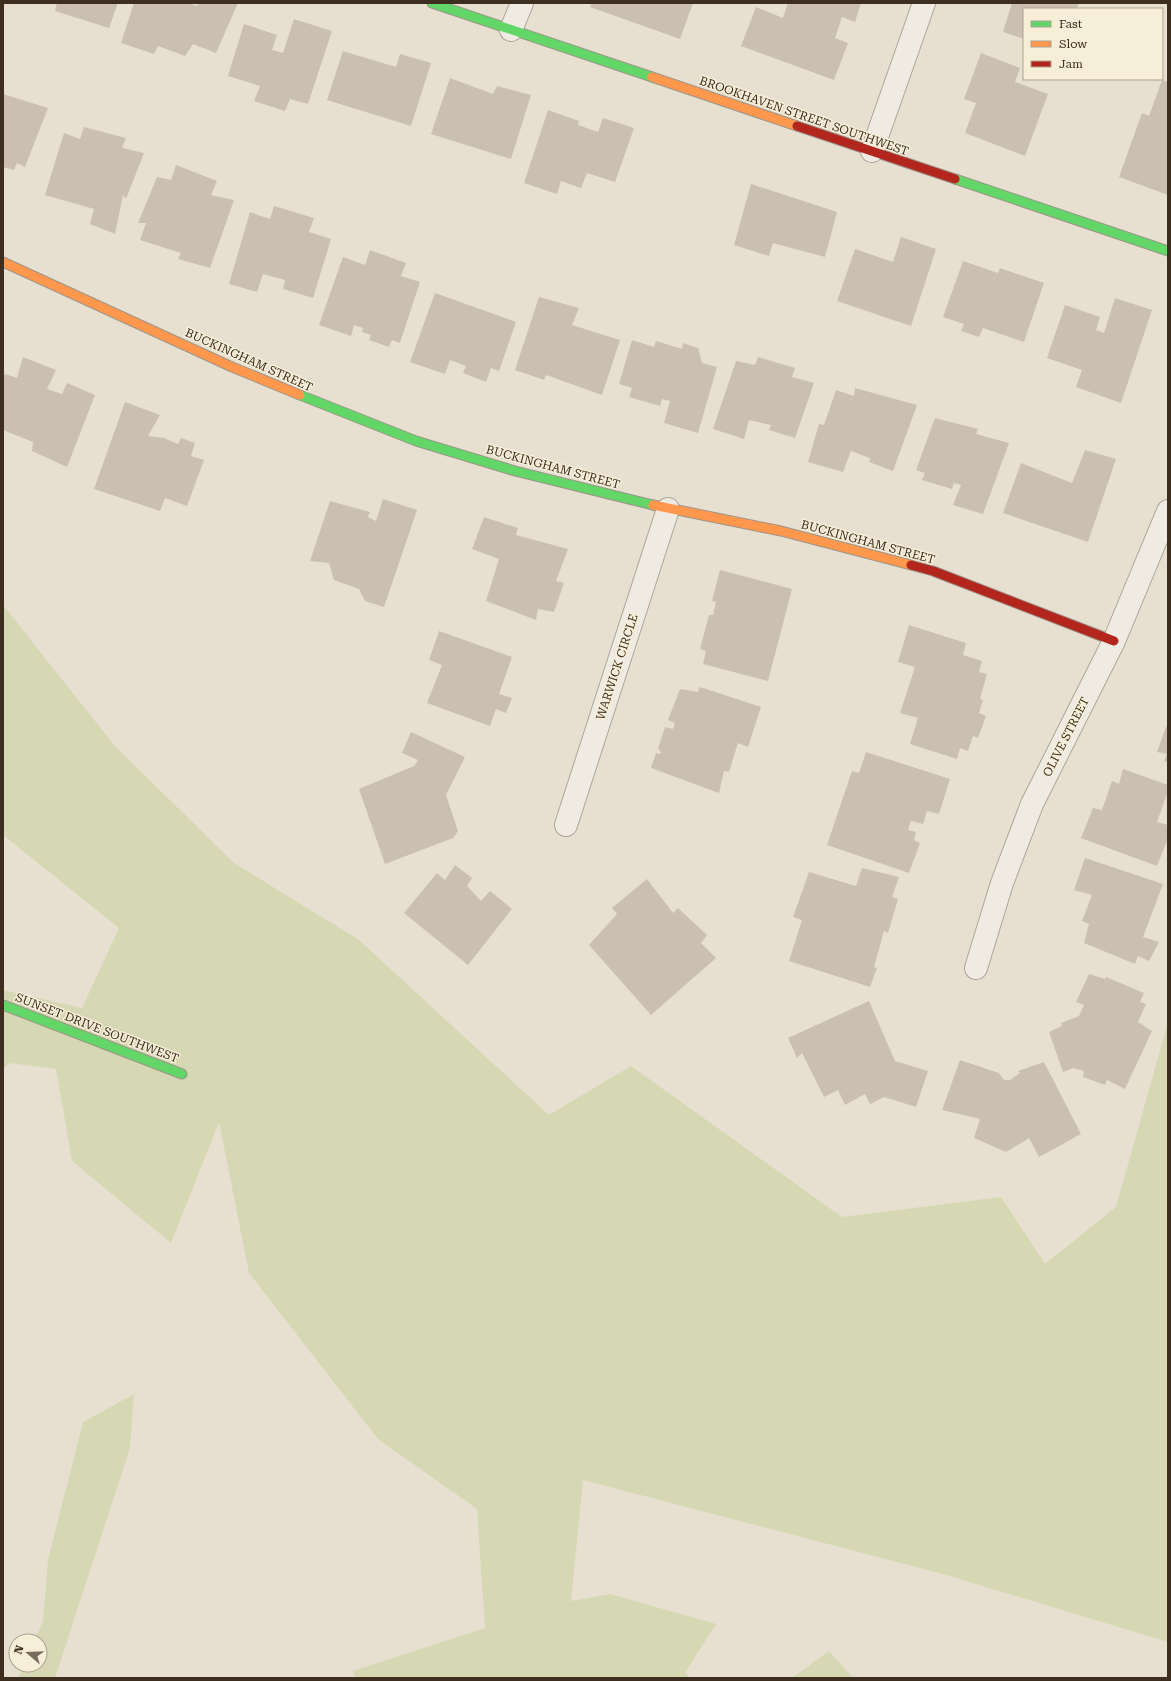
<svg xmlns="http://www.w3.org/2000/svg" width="1171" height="1681" viewBox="0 0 1171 1681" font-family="'Roboto Serif',serif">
<rect width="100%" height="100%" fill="#e7e0d1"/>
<path fill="#d6d7b3" d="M 3,605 L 114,745 L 234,863 L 359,940 L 549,1115 L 631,1066 L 842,1217 L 1001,1197 L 1045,1264 L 1116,1207 L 1168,1022 L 1168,1642 L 943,1574 L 583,1480 L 571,1601 L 610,1594 L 716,1624 L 685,1673 L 691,1678 L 355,1678 L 353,1671 L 485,1628 L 477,1509 L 378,1439 L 249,1273 L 219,1122 L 171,1243 L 72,1161 L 56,1069 L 9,1063 L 3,1069 L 3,990 L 82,1008 L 119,928 L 3,835 Z
M 134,1394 L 130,1448 L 55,1678 L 18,1678 L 24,1665 L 40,1665 L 40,1641 L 34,1641 L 43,1621 L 48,1560 L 83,1422 Z
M 829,1651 L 853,1678 L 792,1678 Z"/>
<path fill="#cbbfb2" d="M 57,3 L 118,3 L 109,28 L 55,11 Z
M 134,3 L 188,3 L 197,6 L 198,3 L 238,3 L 216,53 L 193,44 L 185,56 L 158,46 L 154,54 L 121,43 Z
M 592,3 L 693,3 L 680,39 L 590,7 Z
M 788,3 L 861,3 L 855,22 L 842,17 L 835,38 L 848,43 L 834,80 L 741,46 L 756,7 L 783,18 Z
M 1012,3 L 1079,3 L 1077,9 L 1024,9 L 1024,39 L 1003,32 Z
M 294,19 L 332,31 L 308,104 L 290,99 L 285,111 L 254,101 L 260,86 L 228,76 L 244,24 L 277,35 L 272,50 L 283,53 Z
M 343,51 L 396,67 L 400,54 L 431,63 L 411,126 L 327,100 Z
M 981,53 L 1020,68 L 1015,82 L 1048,94 L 1025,156 L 965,133 L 976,103 L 964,99 Z
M 450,78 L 493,94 L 497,86 L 531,95 L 511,159 L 431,134 Z
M 1162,80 L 1168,82 L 1168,195 L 1119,177 L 1142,113 L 1149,116 Z
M 3,94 L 48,108 L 25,167 L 17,163 L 14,170 L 3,167 Z
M 548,110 L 579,121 L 578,125 L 598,132 L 603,118 L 634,128 L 615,182 L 587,173 L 581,188 L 561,181 L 557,194 L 524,183 Z
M 84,127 L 126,138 L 122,148 L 144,153 L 126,199 L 123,195 L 115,234 L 90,224 L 94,209 L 45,195 L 64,133 L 80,139 Z
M 176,165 L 217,181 L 211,195 L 234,200 L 210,268 L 178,259 L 181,253 L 140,240 L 146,223 L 138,223 L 157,177 L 171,180 Z
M 751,184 L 837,212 L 825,257 L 773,243 L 769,256 L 734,245 Z
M 274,206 L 314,218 L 309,232 L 331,239 L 313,298 L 283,289 L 285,280 L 263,274 L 257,292 L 229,284 L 250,212 L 270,219 Z
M 901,237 L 936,249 L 911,326 L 837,301 L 855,249 L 893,262 Z
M 370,250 L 406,263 L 401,276 L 420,282 L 400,343 L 392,340 L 389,347 L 369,340 L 371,335 L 362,332 L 363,328 L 354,325 L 351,336 L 319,325 L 343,257 L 365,265 Z
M 963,261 L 998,273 L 1000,268 L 1044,283 L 1024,342 L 983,328 L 979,337 L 961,331 L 964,324 L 943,317 Z
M 435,293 L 516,322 L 499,371 L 491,368 L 486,382 L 463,373 L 466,366 L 450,360 L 445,374 L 410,362 Z
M 539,297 L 579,308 L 572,325 L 620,340 L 602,395 L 546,375 L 544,380 L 515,370 Z
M 1115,298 L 1152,310 L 1121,403 L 1076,387 L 1082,370 L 1047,358 L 1065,305 L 1100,317 L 1096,330 L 1104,333 Z
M 632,340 L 654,347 L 656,341 L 682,349 L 683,343 L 698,348 L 702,363 L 717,367 L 698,433 L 664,423 L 670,401 L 662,399 L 660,406 L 629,397 L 632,388 L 619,384 Z
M 23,357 L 56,370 L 47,389 L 62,394 L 67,383 L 95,395 L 67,467 L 32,451 L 33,442 L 3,430 L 3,377 L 5,374 L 17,378 Z
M 758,357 L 795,368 L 792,377 L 814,383 L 795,438 L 769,430 L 771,425 L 749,420 L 744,439 L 713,429 L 736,361 L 755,365 Z
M 855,388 L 917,405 L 893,471 L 869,462 L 870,458 L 851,451 L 843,472 L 808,462 L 819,424 L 824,425 L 836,390 L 854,396 Z
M 125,402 L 160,415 L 148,436 L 164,438 L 178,444 L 181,438 L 195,443 L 191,456 L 204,460 L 187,506 L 165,498 L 160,511 L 94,489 Z
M 935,418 L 978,429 L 976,434 L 1009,443 L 983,514 L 953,505 L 961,485 L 954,483 L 952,489 L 922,480 L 925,473 L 916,470 Z
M 1085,450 L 1116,459 L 1088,542 L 1003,513 L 1021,463 L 1072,483 Z
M 383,499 L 417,510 L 384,607 L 365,601 L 359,589 L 334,580 L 329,563 L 310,561 L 330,501 L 370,512 L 368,517 L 376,521 Z
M 484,517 L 518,528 L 516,535 L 568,549 L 556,581 L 564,583 L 554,612 L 538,609 L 536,620 L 486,601 L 499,559 L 472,549 Z
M 720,570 L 792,589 L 768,681 L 703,664 L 706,651 L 700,649 L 709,615 L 713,615 L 716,602 L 712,601 Z
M 909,625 L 966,643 L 963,655 L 982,661 L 979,672 L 987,674 L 980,699 L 983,700 L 979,713 L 986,716 L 978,738 L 973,736 L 968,751 L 960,748 L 957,759 L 910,744 L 918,718 L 900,713 L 915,667 L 898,662 Z
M 439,631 L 512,657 L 499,694 L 512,698 L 506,713 L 496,709 L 490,726 L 427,703 L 442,665 L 429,660 Z
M 700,687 L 761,707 L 748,747 L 738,743 L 729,772 L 724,771 L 719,793 L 651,768 L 656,753 L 660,754 L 661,752 L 658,748 L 665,727 L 673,729 L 675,723 L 668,720 L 680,689 L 698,692 Z
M 1166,727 L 1168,727 L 1168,762 L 1164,761 L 1167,754 L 1157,752 Z
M 411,732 L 465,757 L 446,795 L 458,831 L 453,838 L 385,864 L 359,789 L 414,766 L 418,760 L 402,753 Z
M 866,752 L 950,779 L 939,814 L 927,811 L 923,824 L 911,821 L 908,830 L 916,832 L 914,840 L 920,843 L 909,873 L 827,845 L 852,771 L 859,773 Z
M 1123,769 L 1168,785 L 1168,791 L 1157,822 L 1168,825 L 1168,838 L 1157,866 L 1081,838 L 1093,808 L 1102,810 L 1112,781 L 1119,784 Z
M 1085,858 L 1163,884 L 1143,937 L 1159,942 L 1149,961 L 1138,956 L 1135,964 L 1084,943 L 1089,924 L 1082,921 L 1092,895 L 1074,890 Z
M 455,865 L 472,878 L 467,886 L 481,901 L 490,891 L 512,909 L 468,965 L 404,913 L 437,873 L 445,880 Z
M 862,868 L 899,877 L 892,897 L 898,899 L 888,933 L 884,931 L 874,967 L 877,968 L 870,987 L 789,961 L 802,920 L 793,917 L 809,872 L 856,886 Z
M 647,879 L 673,913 L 678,908 L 707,935 L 701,943 L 716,958 L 651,1015 L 589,945 L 617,914 L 612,908 Z
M 1089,974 L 1105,979 L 1106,977 L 1144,993 L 1140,1002 L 1146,1004 L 1138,1022 L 1152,1031 L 1125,1089 L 1107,1080 L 1105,1085 L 1083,1077 L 1084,1071 L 1073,1068 L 1063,1072 L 1049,1032 L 1062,1026 L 1061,1023 L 1079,1016 L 1084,1005 L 1076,1002 Z
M 869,1001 L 895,1061 L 928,1071 L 916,1107 L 884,1097 L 870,1104 L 865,1094 L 845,1105 L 838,1090 L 824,1097 L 802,1053 L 797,1058 L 788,1038 Z
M 960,1060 L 999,1073 L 1004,1080 L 1010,1080 L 1020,1073 L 1018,1071 L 1044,1062 L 1081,1134 L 1039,1157 L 1029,1138 L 1006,1152 L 974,1138 L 980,1119 L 942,1110 Z"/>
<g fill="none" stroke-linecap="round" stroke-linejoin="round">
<g stroke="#ada599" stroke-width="24">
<path id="street" d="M 511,30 L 522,3
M 872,151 L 924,3
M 566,825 L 668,509
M 976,968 L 1002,883 L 1032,804 L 1114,641 L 1168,511"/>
</g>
<g stroke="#9c958a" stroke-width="11">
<path id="fast" d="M 432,3 L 652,77
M 955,179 L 1168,251
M 300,395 L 416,441 L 515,471 L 653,505
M 3,1005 L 182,1074"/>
</g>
<g stroke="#9c958a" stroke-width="11">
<path id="slow" d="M 652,77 L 797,126
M 3,262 L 232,367 L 300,395
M 653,505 L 781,531 L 911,565"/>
</g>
<g stroke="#9c958a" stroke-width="11">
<path id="jam" d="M 797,126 L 955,179
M 911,565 L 933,571 L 1114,641"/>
</g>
<use href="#street" stroke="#efebe3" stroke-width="22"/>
<use href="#fast" stroke="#63d668" stroke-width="9"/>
<use href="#slow" stroke="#ff974d" stroke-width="9"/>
<use href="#jam" stroke="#b3261e" stroke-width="9"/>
</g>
<g text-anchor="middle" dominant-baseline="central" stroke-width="3" stroke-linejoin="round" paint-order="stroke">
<g font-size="12" fill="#3d2e20" stroke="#f7eed8">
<text transform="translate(804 116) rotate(19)">BROOKHAVEN STREET SOUTHWEST</text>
<text transform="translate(249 360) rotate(24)">BUCKINGHAM STREET</text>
<text transform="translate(553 467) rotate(15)">BUCKINGHAM STREET</text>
<text transform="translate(868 542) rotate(15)">BUCKINGHAM STREET</text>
<text transform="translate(617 667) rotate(-72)">WARWICK CIRCLE</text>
<text transform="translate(1066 737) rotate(-63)">OLIVE STREET</text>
<text transform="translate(97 1028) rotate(21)">SUNSET DRIVE SOUTHWEST</text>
</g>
</g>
<rect width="1171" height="1681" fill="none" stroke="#3d2e20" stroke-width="8"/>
<rect x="1023" y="8" width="140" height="72" fill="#f7eed8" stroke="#ada18e"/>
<rect x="1031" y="21" width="20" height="6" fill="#63d668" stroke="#ada18e"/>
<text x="1059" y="28" font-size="12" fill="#3d2e20">Fast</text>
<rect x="1031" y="41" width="20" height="6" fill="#ff974d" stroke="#ada18e"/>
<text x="1059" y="48" font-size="12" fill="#3d2e20">Slow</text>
<rect x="1031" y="61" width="20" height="6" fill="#b3261e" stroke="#ada18e"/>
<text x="1059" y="68" font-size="12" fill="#3d2e20">Jam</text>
<g transform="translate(28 1653) rotate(289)"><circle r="19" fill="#f7eed8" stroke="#ada18e"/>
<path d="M0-3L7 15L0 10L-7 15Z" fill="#786c5e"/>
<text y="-6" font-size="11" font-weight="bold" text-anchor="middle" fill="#3d2e20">N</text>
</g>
</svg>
